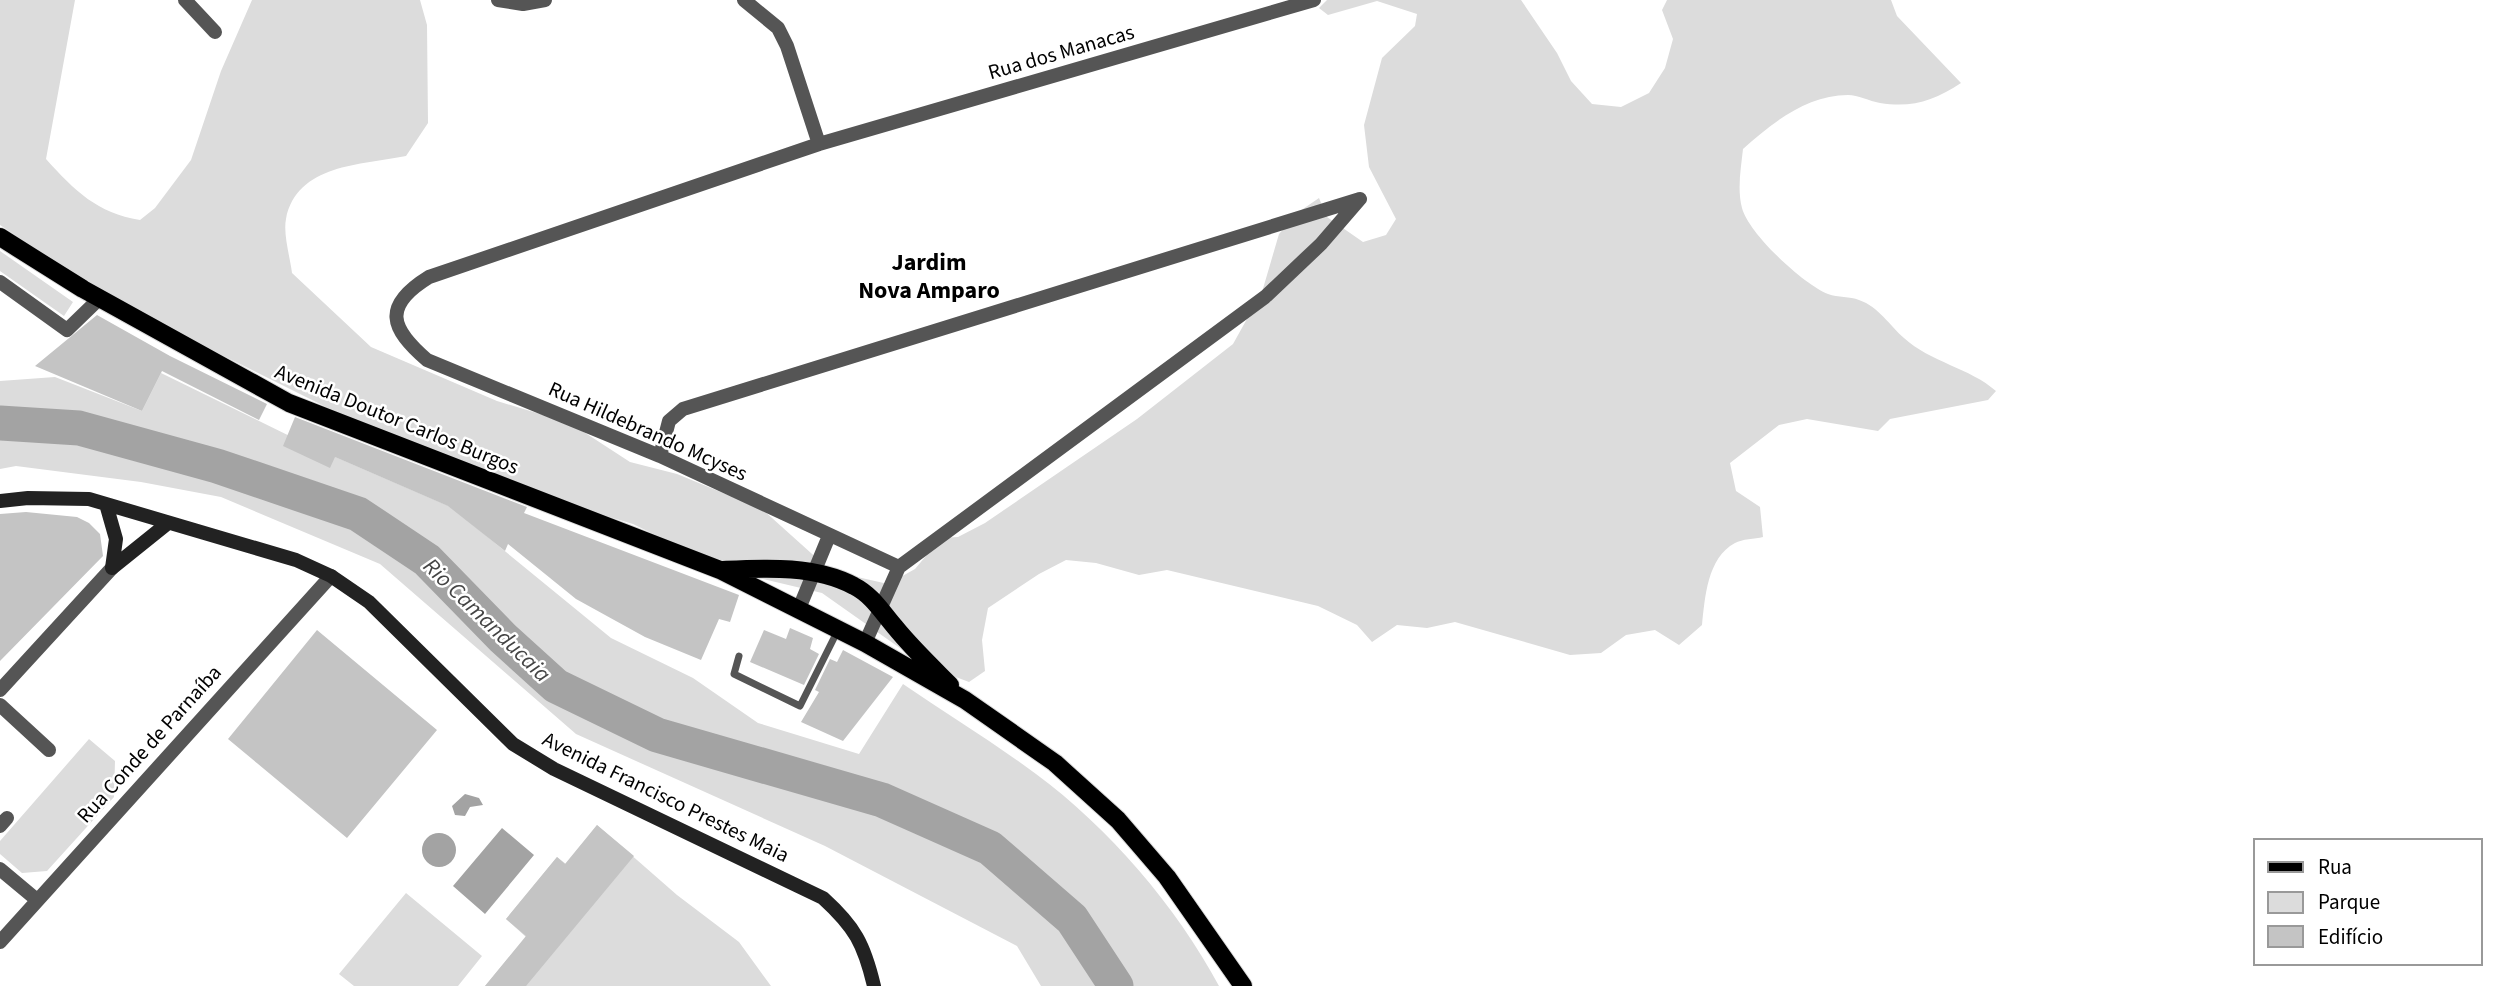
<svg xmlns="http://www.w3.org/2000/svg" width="2503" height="986" viewBox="0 0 2503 986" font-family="'Source Sans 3',sans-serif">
<rect width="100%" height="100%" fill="#fff"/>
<path fill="#dcdcdc" d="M 0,0 L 75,0 L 46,159 C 75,191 97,213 140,220 L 155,208 L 191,160 L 221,71 L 252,0 L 420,0 L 427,25 L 428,123 L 406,156 C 361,165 297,164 286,219 C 283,234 290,257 292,273 L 371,347 L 497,401 L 570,423 L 630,462 L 677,474 L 762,509 L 831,571 L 888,584 L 915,569 L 941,538 L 958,537 L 985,523 L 1137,419 L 1233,344 L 1262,292 L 1279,234 L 1300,211 L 1319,198 L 1327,217 L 1363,242 L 1386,235 L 1396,219 L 1369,167 L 1364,125 L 1382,58 L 1415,26 L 1417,14 L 1377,1 L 1328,15 L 1319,8 L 1327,0 L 1521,0 L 1557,53 L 1571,81 L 1592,104 L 1621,107 L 1649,93 L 1665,68 L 1673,39 L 1662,10 L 1667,0 L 1891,0 L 1897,16 L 1961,83 C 1934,101 1912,108 1880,103 C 1869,101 1858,95 1848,95 C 1807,95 1772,123 1743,149 C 1741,168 1737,189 1742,208 C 1749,234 1803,284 1828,294 C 1838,298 1850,296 1859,300 C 1879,307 1889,325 1904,338 C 1930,362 1970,368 1996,391 L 1988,400 L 1890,419 L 1878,431 L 1807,419 L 1779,425 L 1730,463 L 1736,491 L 1760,507 L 1763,537 C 1755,539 1742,539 1735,543 C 1707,558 1705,598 1702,625 L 1679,645 L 1655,630 L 1626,635 L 1601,653 L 1570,655 L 1455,622 L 1427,628 L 1397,625 L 1372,642 L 1357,625 L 1318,606 L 1167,570 L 1139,575 L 1096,563 L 1066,560 L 1039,574 L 988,608 L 982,640 L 985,671 L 969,682 L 924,665 L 822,593 L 726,570 L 633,524 L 452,470 L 118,303 L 0,225 Z
M 0,251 L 73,302 L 64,316 L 0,271 Z
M 161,373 L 310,446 L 451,507 L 611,638 L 693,678 L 758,723 L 859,754 L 903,684 C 947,714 993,742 1036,774 C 1108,827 1177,907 1219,986 L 1041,986 L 1017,946 L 825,846 L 576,734 L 380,564 L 221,497 L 141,482 L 16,466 L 0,469 L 0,381 L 55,377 L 142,411 Z
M 89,739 L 115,761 L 114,797 L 47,871 L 22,873 L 0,854 L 0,841 Z
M 597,825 L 677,895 L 739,942 L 771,986 L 485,986 L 526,937 L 506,919 L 557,857 L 566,864 Z
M 406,893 L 482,956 L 458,986 L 354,986 L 339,974 Z"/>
<path fill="#a3a3a3" d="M 465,794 L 479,798 L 483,805 L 470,807 L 465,816 L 455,815 L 452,806 Z
M 502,828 L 534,855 L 485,914 L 453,886 Z
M422 850a17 17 0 1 1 34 0a17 17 0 1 1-34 0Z"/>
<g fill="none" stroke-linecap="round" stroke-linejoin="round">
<path stroke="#a3a3a3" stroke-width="35" d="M 0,423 L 79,428 L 217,466 L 358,514 L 427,560 L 503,638 L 556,686 L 657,735 L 882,800 L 990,848 L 1072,919 L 1116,986"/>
</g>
<path fill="#c4c4c4" d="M 97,315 L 170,356 L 267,404 L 259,420 L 162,371 L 142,411 L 35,366 Z
M 295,417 L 527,507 L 524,513 L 739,595 L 730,622 L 719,619 L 701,660 L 645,637 L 576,599 L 508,544 L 505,551 L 448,506 L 335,457 L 330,468 L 283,446 Z
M 26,512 L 77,517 L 89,523 L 100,534 L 103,556 L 0,661 L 0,514 Z
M 790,628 L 813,638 L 810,649 L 819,654 L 804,685 L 750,662 L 764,630 L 786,639 Z
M 317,630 L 437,730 L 347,838 L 228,739 Z
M 843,650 L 893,677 L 843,741 L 801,722 L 819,692 L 815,690 L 830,659 L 837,662 Z
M 597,825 L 634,856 L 526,986 L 485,986 L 526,936 L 506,919 L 557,857 L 565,864 Z"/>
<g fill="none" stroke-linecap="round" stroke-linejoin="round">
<g stroke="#dbdbdb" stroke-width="20">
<path id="primary" d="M 0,237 L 83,289 L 289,403 L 720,570 L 865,643 L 965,700 L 1055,763 L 1118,820 L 1167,877 L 1243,986
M 723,570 C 765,568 815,565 854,586 C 872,595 882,612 895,627 C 912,648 931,666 950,685"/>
</g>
<path stroke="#555" stroke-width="7" d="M 739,656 L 734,674 L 800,706 L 838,630"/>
<path stroke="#555" stroke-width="14" d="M 185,0 L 215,32
M 498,0 L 523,4 L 545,0
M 744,0 L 778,28 L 787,46 L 819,144
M 0,282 L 67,330 L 100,298
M 660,456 L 669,421 L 683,409 L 1360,199
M 899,567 L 660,456 L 427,360 C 390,328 382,306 429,277 L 819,144 L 1314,0
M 798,611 L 829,536
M 865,643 L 899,567 L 1265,297 L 1321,244 L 1359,200
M 0,690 L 112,568
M 0,705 L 49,750
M 0,826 L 7,818
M 0,869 L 37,900
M 0,942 L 331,576"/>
<path stroke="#222" stroke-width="14" d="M 0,501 L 28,498 L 89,499 L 296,560 L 331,576 L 369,602 L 513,744 L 554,769 L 823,898 C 855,927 864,944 874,986
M 106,504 L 116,539 L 112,568
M 112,568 L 168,523"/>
<use href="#primary" stroke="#000" stroke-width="18"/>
</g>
<g text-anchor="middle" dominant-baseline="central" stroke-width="5" stroke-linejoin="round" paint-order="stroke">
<g font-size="21" fill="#000" stroke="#fff">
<text transform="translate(1061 52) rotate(-16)">Rua dos Manacas</text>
<text transform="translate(397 419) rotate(22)">Avenida Doutor Carlos Burgos</text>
<text transform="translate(648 431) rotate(24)">Rua Hildebrando Mcyses</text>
<text transform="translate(149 744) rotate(-48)">Rua Conde de Parnaíba</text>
<text transform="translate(666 797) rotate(26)">Avenida Francisco Prestes Maia</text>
</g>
<g font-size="23" font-style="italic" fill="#444" stroke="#fff">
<text transform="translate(487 620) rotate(44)">Rio Camanducaia</text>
</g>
<g font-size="24" font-weight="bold" fill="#000" stroke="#fff">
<text x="929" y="262">Jardim<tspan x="929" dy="28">Nova Amparo</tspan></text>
</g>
</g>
<rect x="2254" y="839" width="228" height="126" fill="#ffffff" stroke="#999999" stroke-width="2"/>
<rect x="2268" y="862" width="35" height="10" fill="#000000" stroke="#999999" stroke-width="2"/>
<text x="2318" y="874" font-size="21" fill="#000000">Rua</text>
<rect x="2268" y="892" width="35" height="21" fill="#dcdcdc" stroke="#999999" stroke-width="2"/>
<text x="2318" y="909" font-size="21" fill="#000000">Parque</text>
<rect x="2268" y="926" width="35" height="21" fill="#c4c4c4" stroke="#999999" stroke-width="2"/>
<text x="2318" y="944" font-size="21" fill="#000000">Edifício</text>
</svg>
